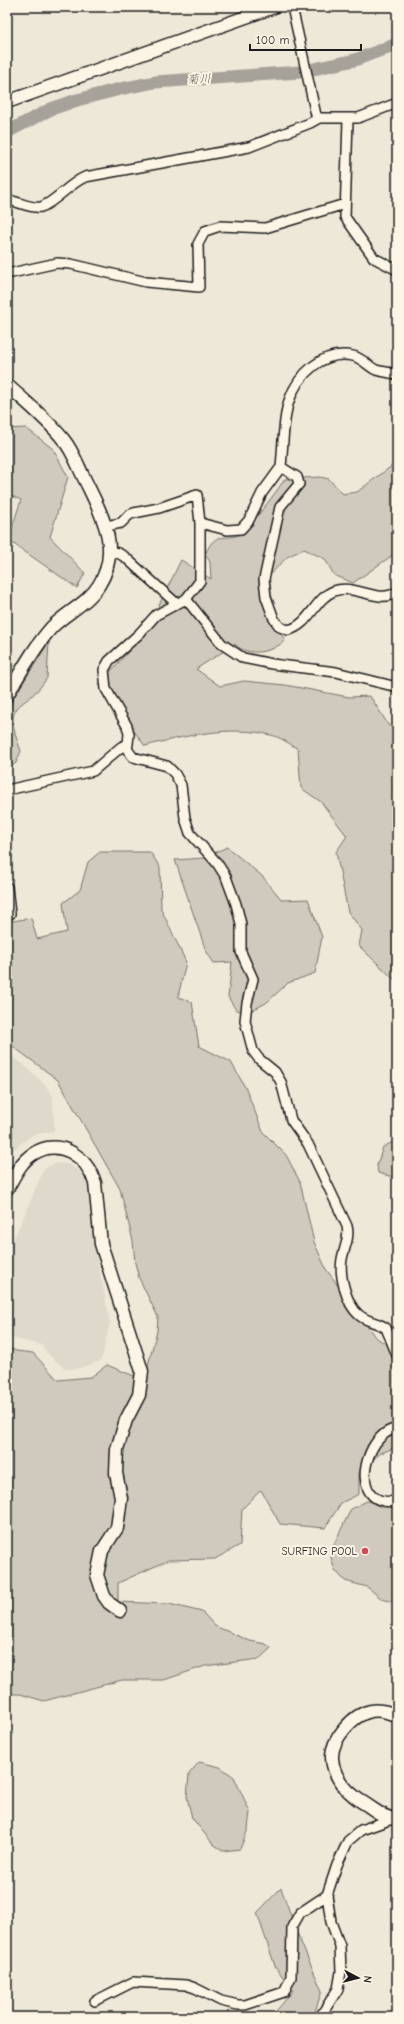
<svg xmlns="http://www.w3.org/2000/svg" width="404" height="2024" viewBox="0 0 404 2024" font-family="'Comic Neue','Klee One',sans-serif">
<rect width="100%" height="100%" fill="#eee8d9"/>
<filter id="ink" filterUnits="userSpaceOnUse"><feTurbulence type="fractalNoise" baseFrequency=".025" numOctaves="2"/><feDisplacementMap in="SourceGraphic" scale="8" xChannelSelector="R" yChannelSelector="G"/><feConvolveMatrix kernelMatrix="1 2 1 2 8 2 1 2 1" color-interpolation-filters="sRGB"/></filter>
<g filter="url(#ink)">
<path fill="#ded9cb" d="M 7,1054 L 23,1064 L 46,1086 L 53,1096 L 54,1131 L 32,1135 L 14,1149 L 8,1157 L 7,1166 Z
M 58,1163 L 68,1164 L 82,1172 L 91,1182 L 96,1211 L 95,1248 L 110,1322 L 103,1354 L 100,1361 L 81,1368 L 69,1369 L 65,1369 L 47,1353 L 42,1345 L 7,1337 L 7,1249 L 18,1230 L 43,1171 L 48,1166 Z"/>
<path fill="#cfcabd" stroke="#76736c" d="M 26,428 L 53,449 L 68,477 L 50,537 L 85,573 L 77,588 L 8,540 L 21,500 L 7,494 L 7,429 Z
M 397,462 L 397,552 L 353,583 L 334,575 L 325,559 L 304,549 L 287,557 L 267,578 L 266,609 L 285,640 C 275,652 247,658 235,644 L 196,669 L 220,686 L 244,681 L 285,685 L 349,697 L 370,696 L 389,726 L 397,727 L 397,982 L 359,946 L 362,930 L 348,912 L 336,852 L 347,836 L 321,802 L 301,788 L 298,749 C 290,744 280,737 271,735 C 229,725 185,736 145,746 L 99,684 L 129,651 L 157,609 L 181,560 L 211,579 L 210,562 L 205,554 C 218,527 223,544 242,533 C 250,528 278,489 285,479 L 320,477 L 329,479 L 343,494 L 357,492 Z
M 49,642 L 47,678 C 25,713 0,697 21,751 L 16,763 L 7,770 L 7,714 L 14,697 Z
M 227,847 L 262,876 L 282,900 L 308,899 L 322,937 L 315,973 L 288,983 L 266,1003 L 247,1013 L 236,1010 L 228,997 L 232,962 L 214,963 L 206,951 L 175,860 L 204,858 Z
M 100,852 L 150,852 L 160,867 L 161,909 L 186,962 L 178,997 L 192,1002 L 199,1046 L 231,1062 L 246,1089 L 263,1132 L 286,1155 L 300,1182 L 314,1242 L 326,1269 L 375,1337 L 392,1348 L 397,1349 L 397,1447 L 381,1453 L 359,1471 L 359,1494 L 341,1503 L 325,1528 L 280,1524 L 261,1490 L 242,1509 L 240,1545 L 215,1559 L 169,1560 L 118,1583 L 118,1602 L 169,1604 L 202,1612 L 215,1626 L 250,1641 L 266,1644 L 271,1648 L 259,1659 L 205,1666 L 164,1680 L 122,1680 L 44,1701 L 20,1694 L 7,1694 L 7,1347 L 16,1351 L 33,1353 L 58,1380 L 91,1377 L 107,1365 L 144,1380 L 157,1331 L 158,1317 L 139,1278 L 135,1263 L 133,1241 L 120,1189 L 58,1080 L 7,1042 L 7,922 L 31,918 L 37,939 L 67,932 L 63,903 L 80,890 L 88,862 Z
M 397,1140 L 397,1178 L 378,1173 L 377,1165 L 383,1147 Z
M 367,1501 L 397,1504 L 397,1603 L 382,1599 L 367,1587 L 345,1581 L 335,1570 L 331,1558 L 334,1544 L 351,1509 Z
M 199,1762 L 220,1767 L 234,1777 L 250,1812 L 248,1829 L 240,1849 L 224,1851 L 213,1844 L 192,1818 L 187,1797 L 189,1774 Z
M 281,1888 L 300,1940 L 322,1991 L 313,2017 L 271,2017 L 293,1991 L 275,1966 L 257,1913 Z"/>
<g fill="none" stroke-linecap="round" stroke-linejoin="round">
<path stroke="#a7a299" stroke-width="13" d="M 7,132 L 51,109 L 77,100 L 120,89 L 155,82 L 300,72 L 355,60 L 397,44"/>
<g stroke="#1c1c1c" stroke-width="12">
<path id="street" d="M 292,7 L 316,115 L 319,118 L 358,118 L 397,103
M 348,119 L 345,217 L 374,258 L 397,270
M 7,200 C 18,201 30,209 41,207 C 54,203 70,183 85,177 L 249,147 L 310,123 L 319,118
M 7,274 L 57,263 L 71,264 L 146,282 L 199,287 L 198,244 L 205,231 L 220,226 L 265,228 L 345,204
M 397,375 C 390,372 383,372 376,370 C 368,366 362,358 353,356 C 323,350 298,374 289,401 C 283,418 283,448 281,467 L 297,477 L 299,484 L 280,507 L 264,579 L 266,597 L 274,619 L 280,627 L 288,630 C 309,626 315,598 334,591 C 355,583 378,605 397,592
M 200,523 L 227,530 L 241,529 L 249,520 L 262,493 L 281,467
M 106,526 L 121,523 L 129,515 L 134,513 L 159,508 L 197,495 L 200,523 L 200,581 L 186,599 L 156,615 L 139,634 L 109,661 L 104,670 L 106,689 L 127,726 L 129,734 L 128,744
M 109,551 L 118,553 L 125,557 L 177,604
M 186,599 L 222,644 L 243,658 L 272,664 L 336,672 L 397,687
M 7,790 L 93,771 L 121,747 L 128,744 L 127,749 L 133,757 L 167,766 L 175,774 L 181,785 L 185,818 L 190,833 L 217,863 L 226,877 L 236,904 L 241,924 L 241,952 L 253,979 L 247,1003 L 245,1021 L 253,1051 L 259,1059 L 275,1072 L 281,1082 L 291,1120 L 308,1144 L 347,1226 C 350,1238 344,1248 342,1259 C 339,1275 346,1304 359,1315 C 367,1322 378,1322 386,1328 L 397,1355
M 7,887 L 10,914
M 397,1428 C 392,1430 387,1431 383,1435 C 361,1453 353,1508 397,1501
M 95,2001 L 133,1982 L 186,1985 L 195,1988 L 221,2001 L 238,2005 L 245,2005 L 284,1992 L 291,1977 L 292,1927 L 300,1913 L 327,1895
M 320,2017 L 338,1989 L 341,1972 L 340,1946 L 331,1922 L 327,1895 L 337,1865 L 348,1841 L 361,1830 L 392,1819"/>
</g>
<g stroke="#1c1c1c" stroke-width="15">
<path id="secondary" d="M 7,102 L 274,7
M 7,385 C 26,402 47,419 63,439 C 73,451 78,466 85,480 C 101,513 122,549 99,585 C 88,603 67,612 52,627 C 34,647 21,672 7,695
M 7,1189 C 14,1177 20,1162 33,1154 C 59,1137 87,1156 95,1183 L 101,1244 L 142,1371 L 139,1395 L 126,1420 L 117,1449 L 116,1473 L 121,1498 L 117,1528 L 102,1551 L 97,1575 L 104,1596 L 109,1603 L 120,1611
M 397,1716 C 389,1712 380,1709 371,1711 C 353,1714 331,1740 332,1758 C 333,1779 350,1795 367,1805 C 376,1811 386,1819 397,1819"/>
</g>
<use href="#street" stroke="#fcf5e5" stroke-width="9"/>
<use href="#secondary" stroke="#fcf5e5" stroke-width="12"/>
</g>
</g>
<circle fill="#d1495b" stroke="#fcf5e5" stroke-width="1.5" cx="365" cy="1551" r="4"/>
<g text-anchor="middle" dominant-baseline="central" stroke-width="4" stroke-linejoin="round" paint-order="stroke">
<g font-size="11" fill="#1c1c1c" stroke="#fcf5e5" text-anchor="end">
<text x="357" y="1551">SURFING POOL</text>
</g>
<g font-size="12" font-style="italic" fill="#5b5854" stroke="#fcf5e5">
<text transform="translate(199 79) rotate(-4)">菊川</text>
</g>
</g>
<rect width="404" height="2024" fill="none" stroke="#fcf5e5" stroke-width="24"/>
<rect x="12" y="12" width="380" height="2000" fill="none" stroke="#1c1c1c" stroke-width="1.5" filter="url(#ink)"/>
<g transform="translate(358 1978) rotate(97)" stroke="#fcf5e5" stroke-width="3" paint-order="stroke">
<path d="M0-3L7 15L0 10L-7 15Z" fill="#1c1c1c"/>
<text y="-6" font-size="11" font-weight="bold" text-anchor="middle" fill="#1c1c1c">N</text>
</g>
<path d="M250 44v6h111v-6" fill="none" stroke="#1c1c1c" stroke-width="2"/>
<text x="256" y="44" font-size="12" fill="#1c1c1c" stroke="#fcf5e5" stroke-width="3" paint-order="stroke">100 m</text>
</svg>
